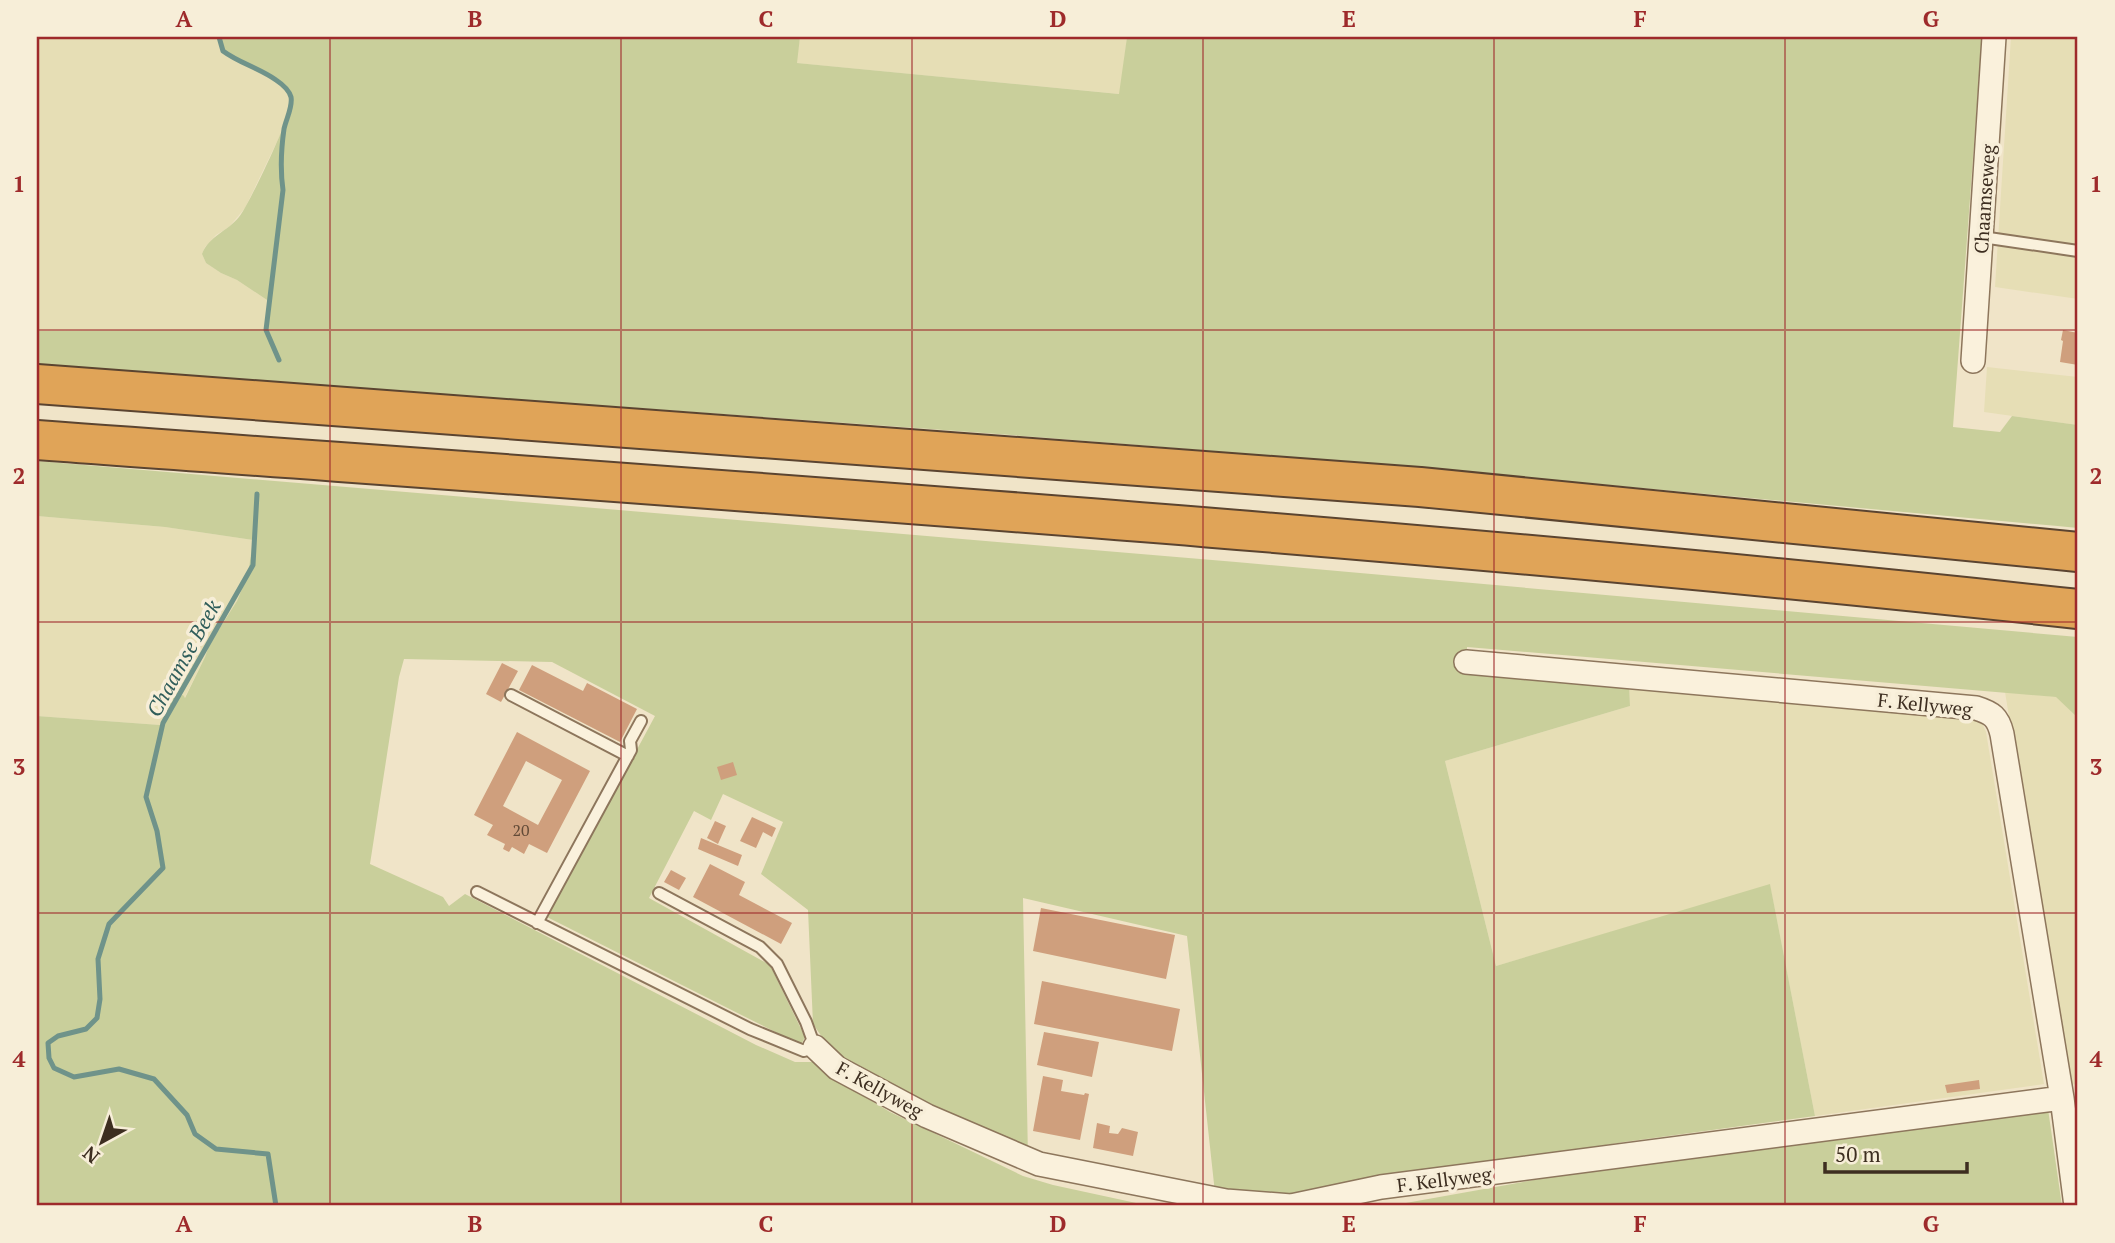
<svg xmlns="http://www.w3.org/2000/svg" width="2115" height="1243" viewBox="0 0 2115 1243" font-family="'PT Serif',serif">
<rect width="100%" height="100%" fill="#f0e4c8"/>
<path fill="#e6deb5" d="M 37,37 L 219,37 L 223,51 L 236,61 L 257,69 L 278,81 L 288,91 L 292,99 L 285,125 L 245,208 L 229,227 L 216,235 L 205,247 L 202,254 L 206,263 L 221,273 L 237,280 L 270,302 L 266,330 L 37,331 Z
M 800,37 L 1127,37 L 1120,94 L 796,63 Z
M 2011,37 L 2078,37 L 2078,299 L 1995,287 Z
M 1987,367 L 2078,377 L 2078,425 L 1984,412 Z
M 37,516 L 165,527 L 253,540 L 248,574 L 237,601 L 209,645 L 205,657 L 184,699 L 160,725 L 37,716 Z
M 1629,683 L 1980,718 L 1986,732 L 2044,1084 L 1815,1116 L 1770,885 L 1496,966 L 1445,761 L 1630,706 Z
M 2005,692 L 2057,697 L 2078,718 L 2078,1084 L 2069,1085 Z"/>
<path fill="#c9cf9b" d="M 219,37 L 800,37 L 797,63 L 1119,94 L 1127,37 L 1982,37 L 1953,427 L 2000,432 L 2012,416 L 2078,425 L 2078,528 C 1696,493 1313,457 930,429 C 632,407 334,389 37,364 L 37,331 L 266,329 L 270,302 L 237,280 L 221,273 L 206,263 L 202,254 C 209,236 228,231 239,217 C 249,205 293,112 292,99 C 291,97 288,91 287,90 C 274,73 253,70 236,61 C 231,58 227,54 223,51 Z
M 37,461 L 1236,562 L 2078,637 L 2078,718 L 2056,697 L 1467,647 L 1467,668 L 1629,683 L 1630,706 L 1445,761 L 1496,966 L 1770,884 L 1815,1116 L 1624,1142 L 1491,1164 L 1295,1206 L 1216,1202 L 1187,936 L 1023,898 L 1028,1158 L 833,1053 L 813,1024 L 808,910 L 761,874 L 783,822 L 723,794 L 711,820 L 694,811 L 649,898 L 770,965 L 805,1037 L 801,1045 L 547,917 L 655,716 L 552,662 L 404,659 L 399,677 L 370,864 L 443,897 L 449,906 L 465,894 L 756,1045 L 795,1062 L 813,1062 L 850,1088 L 890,1112 L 1023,1176 L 1053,1185 L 1150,1206 L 37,1206 L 37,716 L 160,725 L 173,698 L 183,695 L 185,698 L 205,657 L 209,645 L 237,601 L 248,574 L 253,540 L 165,527 L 37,516 Z
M 2048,1109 L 2062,1206 L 1389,1206 L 1618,1165 Z"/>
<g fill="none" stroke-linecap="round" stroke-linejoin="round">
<path stroke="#6f938a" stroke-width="5" d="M 219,37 L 223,51 C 239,63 259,68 276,80 C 282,84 289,90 291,97 C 293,107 286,119 284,129 C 281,150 280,169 283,190 L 266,330 L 279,360
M 257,494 L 253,565 L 163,723 L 146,797 L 157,831 L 163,868 L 109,924 L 98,959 L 100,999 L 97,1018 L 86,1029 L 58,1036 L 48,1043 L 49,1058 L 54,1068 L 74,1077 L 119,1069 L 154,1079 L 187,1115 L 195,1134 L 216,1149 L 268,1154 L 276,1206"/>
</g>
<path fill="#cf9f7d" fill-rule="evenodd" d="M 2063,330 L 2078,333 L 2078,365 L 2060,362 L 2063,341 L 2061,340 Z
M 502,663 L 518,671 L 501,702 L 486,694 Z
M 532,665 L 583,691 L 587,683 L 637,709 L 620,742 L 519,690 Z
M 517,732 L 590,771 L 547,853 L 529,844 L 524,854 L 512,847 L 509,852 L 503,849 L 505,844 L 487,835 L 493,825 L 474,815 ZM 526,761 L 562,780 L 538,825 L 503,806 Z
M 733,762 L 737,775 L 721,780 L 717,767 Z
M 752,817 L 776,828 L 772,837 L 763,832 L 756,848 L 740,841 Z
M 715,821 L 726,826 L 718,844 L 707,838 Z
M 701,838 L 742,855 L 738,866 L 698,849 Z
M 710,864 L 745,882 L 739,895 L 792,923 L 781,944 L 693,897 Z
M 671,870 L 686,878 L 679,890 L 664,882 Z
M 1041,908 L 1175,935 L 1166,979 L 1033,951 Z
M 1042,981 L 1180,1009 L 1172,1051 L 1034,1024 Z
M 1044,1032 L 1099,1042 L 1092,1077 L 1037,1065 Z
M 1043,1076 L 1063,1080 L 1061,1091 L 1084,1095 L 1085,1093 L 1089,1094 L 1080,1140 L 1033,1131 Z
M 1979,1080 L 1980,1089 L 1947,1093 L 1945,1085 Z
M 1097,1123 L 1110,1126 L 1109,1133 L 1118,1134 L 1122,1128 L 1138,1132 L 1133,1156 L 1093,1148 Z"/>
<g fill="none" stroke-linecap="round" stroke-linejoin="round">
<g stroke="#8d765c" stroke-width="14">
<path id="service" d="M 1982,237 L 2078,251
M 511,695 L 628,756
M 477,892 L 750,1029 L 804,1051 L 815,1047 L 806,1022 L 777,964 L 760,947 L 659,893
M 537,923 L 631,750 L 630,741 L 641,721"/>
</g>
<g stroke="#8d765c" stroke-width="26">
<path id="minor" d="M 1973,361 L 1994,37
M 1466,662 L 1976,708 C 1992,713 1998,717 2002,734 L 2062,1098 L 2076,1206
M 815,1047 L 837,1068 L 927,1116 L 1039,1164 L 1226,1201 L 1291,1206 L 1381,1187 L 2062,1098"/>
</g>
<g stroke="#5b4430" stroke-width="42">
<path id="motorway" d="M 37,384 L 1420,487 L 2078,552
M 37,440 C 718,490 1399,535 2078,609"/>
</g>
<use href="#service" stroke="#faf1dc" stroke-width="10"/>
<use href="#minor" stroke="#faf1dc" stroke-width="23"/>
<use href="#motorway" stroke="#e0a458" stroke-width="38"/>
</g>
<path fill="none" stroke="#9e2a2b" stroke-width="2" stroke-opacity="0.55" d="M 330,37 L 330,1206M 621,37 L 621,1206M 912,37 L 912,1206M 1203,37 L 1203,1206M 1494,37 L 1494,1206M 1785,37 L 1785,1206M 37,330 L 2078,330M 37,622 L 2078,622M 37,913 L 2078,913"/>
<g text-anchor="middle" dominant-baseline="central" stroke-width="7" stroke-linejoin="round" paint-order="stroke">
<g font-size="16" fill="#624a37">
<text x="521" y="830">20</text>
</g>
<g font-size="19" fill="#3d2e20" stroke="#f7eed8">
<text transform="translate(1984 199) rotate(-86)">Chaamseweg</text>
<text transform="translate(1925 704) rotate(6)">F. Kellyweg</text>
<text transform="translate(880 1089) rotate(29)">F. Kellyweg</text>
<text transform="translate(1444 1179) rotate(-7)">F. Kellyweg</text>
</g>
<g font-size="21" font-style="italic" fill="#2f5d5a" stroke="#f7eed8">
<text transform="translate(183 658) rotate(-61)">Chaamse Beek</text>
</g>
</g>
<rect width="2115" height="1243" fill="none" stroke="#f7eed8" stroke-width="77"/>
<g transform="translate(102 1142) rotate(220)" stroke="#f7eed8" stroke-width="5" paint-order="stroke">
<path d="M0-5L12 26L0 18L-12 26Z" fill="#3d2e20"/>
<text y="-10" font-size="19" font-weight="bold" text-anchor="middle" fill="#3d2e20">N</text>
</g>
<path d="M1825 1162v10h142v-10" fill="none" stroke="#3d2e20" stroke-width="3.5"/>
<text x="1835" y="1162" font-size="21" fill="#3d2e20" stroke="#f7eed8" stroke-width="5" paint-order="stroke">50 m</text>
<rect x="38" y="38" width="2038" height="1166" fill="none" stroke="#9e2a2b" stroke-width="2.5"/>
<g font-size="23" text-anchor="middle" font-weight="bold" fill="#9e2a2b">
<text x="184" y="27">A</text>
<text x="475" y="27">B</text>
<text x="766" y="27">C</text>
<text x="1058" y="27">D</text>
<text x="1349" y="27">E</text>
<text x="1640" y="27">F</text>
<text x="1931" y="27">G</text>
<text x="19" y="192">1</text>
<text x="2096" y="192">1</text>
<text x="19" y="484">2</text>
<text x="2096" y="484">2</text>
<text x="19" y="775">3</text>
<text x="2096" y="775">3</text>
<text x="19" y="1067">4</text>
<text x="2096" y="1067">4</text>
<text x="184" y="1232">A</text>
<text x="475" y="1232">B</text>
<text x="766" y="1232">C</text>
<text x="1058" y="1232">D</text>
<text x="1349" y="1232">E</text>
<text x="1640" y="1232">F</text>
<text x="1931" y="1232">G</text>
</g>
</svg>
